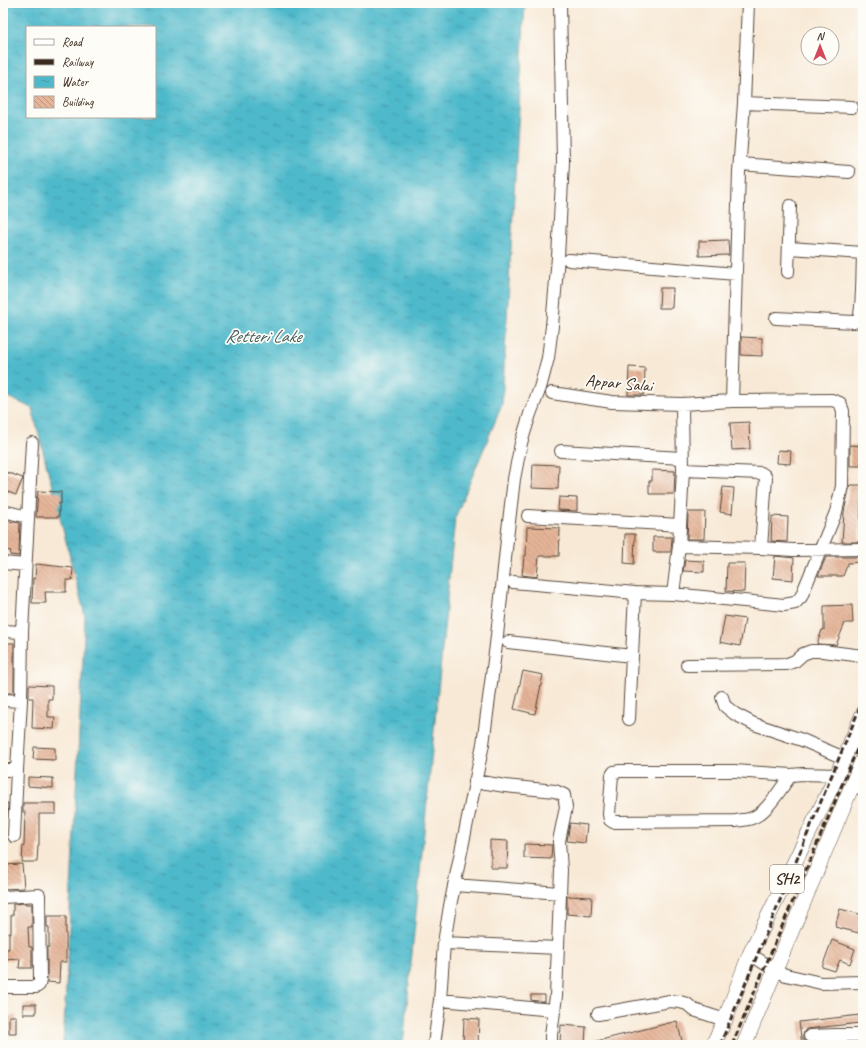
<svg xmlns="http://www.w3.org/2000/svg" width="866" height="1048" viewBox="0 0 866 1048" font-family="Caveat,sans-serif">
<defs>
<pattern id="water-ripples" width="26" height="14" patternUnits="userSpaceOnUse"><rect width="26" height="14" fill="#4eb9cb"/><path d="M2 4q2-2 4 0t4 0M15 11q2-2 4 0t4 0" fill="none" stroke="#4297a4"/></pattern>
<pattern id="building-back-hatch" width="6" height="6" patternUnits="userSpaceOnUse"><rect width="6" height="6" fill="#e6b599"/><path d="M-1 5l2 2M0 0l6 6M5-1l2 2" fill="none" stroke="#bc937c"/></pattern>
</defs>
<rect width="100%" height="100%" fill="#fdfcf7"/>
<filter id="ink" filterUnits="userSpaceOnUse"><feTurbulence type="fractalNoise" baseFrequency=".025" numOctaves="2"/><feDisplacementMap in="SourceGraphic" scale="8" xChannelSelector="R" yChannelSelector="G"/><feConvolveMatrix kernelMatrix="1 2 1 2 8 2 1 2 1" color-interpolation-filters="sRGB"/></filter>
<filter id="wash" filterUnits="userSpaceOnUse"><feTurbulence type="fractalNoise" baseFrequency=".012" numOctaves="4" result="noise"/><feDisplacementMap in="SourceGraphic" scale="16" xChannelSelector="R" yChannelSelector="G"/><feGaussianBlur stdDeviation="0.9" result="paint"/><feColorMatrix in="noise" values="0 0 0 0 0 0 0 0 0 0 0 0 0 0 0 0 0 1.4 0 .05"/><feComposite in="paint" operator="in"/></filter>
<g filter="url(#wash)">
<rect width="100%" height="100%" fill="#f8e9d6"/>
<path fill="url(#water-ripples)" stroke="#447274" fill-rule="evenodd" d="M 3,3 L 525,3 L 502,405 L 455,518 L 403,1045 L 63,1045 L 85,616 L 32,408 L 3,395 ZM 27,27 L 155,27 L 155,117 L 27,117 Z"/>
<g id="blocks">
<path fill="url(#building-back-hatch)" d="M 728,240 L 729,255 L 699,256 L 699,241 Z
M 660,288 L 673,288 L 672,308 L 659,308 Z
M 741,337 L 762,338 L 762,356 L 741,355 Z
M 629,367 L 645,368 L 644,395 L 628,395 Z
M 749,422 L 750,449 L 732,450 L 730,423 Z
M 850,445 L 863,446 L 863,466 L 850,466 Z
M 778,450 L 791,451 L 790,464 L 777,463 Z
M 533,464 L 559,465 L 558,489 L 532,488 Z
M 652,470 L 675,471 L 674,494 L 649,494 L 649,481 L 652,481 Z
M 3,471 L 23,478 L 16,495 L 3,490 Z
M 850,485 L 862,485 L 860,532 L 859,532 L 860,542 L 842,542 L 844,512 Z
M 723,487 L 734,488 L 732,514 L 720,512 Z
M 38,491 L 61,492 L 61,503 L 59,503 L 59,517 L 36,517 Z
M 559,497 L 577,498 L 577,511 L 558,510 Z
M 688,512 L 705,512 L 704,539 L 687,539 Z
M 772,516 L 788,517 L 787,542 L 771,541 Z
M 3,520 L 20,523 L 19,556 L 10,555 L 11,551 L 3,550 Z
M 527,527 L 560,528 L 559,556 L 539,556 L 537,577 L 522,575 L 524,556 L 526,556 Z
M 625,534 L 635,534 L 634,564 L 624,563 Z
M 653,537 L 672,537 L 671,552 L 653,552 Z
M 775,556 L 794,558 L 793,580 L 773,578 Z
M 826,557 L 860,557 L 860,562 L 848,563 L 843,576 L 818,576 Z
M 685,560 L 704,561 L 704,572 L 683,571 Z
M 727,563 L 745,563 L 744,592 L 726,591 Z
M 36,564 L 73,568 L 72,580 L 66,580 L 66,592 L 45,592 L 46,603 L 32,603 L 33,578 L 35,579 Z
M 852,605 L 853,623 L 845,623 L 836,645 L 817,644 L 822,630 L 824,630 L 824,606 Z
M 725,616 L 745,619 L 740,646 L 720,642 Z
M 3,643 L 14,643 L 14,693 L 6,693 L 7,678 L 3,678 Z
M 523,671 L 543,675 L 535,714 L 514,709 Z
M 29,685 L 52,686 L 52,699 L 48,699 L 48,717 L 55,717 L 54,729 L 32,728 L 33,698 L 29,698 Z
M 34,747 L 55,748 L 55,760 L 33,759 Z
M 28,777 L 53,778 L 53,788 L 28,786 Z
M 3,803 L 8,803 L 8,812 L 3,811 Z
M 23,803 L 56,803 L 56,814 L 39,814 L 39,845 L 38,845 L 37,862 L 22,862 L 23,846 L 24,846 L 25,812 L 23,812 Z
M 570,823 L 587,825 L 585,843 L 567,841 Z
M 490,840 L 508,841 L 507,868 L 491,868 L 491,855 L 490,855 Z
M 524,844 L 552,845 L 551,859 L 524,858 Z
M 22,864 L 24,888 L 3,889 L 3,865 Z
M 567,896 L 592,897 L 591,916 L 567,914 Z
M 26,903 L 26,904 L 32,904 L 32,927 L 28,927 L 29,947 L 32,947 L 32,968 L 19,968 L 20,959 L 3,960 L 3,949 L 9,949 L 9,933 L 11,933 L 11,915 L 13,915 L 13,904 Z
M 840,909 L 863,915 L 863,934 L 835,927 Z
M 47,916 L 66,916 L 66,962 L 60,962 L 59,983 L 47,982 L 47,947 L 49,947 L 49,927 L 47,927 Z
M 832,940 L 855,949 L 850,964 L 840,960 L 835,971 L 822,967 Z
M 531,995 L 545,995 L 545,1002 L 531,1000 Z
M 23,1004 L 36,1004 L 36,1014 L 23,1014 Z
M 860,1015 L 860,1023 L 806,1029 L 804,1032 L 803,1036 L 803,1040 L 806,1042 L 810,1043 L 826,1043 L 826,1045 L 802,1045 L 799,1022 Z
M 9,1016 L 16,1016 L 16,1033 L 9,1033 Z
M 464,1018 L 479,1019 L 478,1045 L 463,1045 Z
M 677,1021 L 683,1045 L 593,1045 L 593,1042 Z
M 561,1025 L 586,1027 L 585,1044 L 560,1042 Z"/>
</g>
</g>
<g filter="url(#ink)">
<use href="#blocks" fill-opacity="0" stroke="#57473a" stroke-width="1"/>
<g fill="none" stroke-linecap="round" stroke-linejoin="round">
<g stroke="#57473a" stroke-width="14">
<path id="minor" d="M 744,103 L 852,107
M 740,164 L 849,172
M 789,248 L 863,253
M 569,260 L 736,274
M 788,272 L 790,206
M 776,318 L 854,322 L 858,321 C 863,312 862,272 863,259
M 552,393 L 612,402 L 682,404 L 732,401 L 739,172 L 744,103 L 748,3
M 561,451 L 682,458
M 683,470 L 761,473 L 764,475 L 766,478 L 761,548
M 3,511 L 28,517
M 528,516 L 680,525
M 679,546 L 761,548 L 793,550 L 863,549
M 3,563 L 25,565
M 513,582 L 635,593 L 673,594 L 679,546 L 683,470 L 682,404
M 673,594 L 784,605 L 795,603 L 801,597 L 836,512 L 842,486 L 843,411 L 840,403 L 832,400 L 732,401
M 3,631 L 22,632 L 21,701 L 3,700
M 22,632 L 32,443
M 508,642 L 632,656
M 687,665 L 787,664 L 795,661 L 803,654 L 811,651 L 823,651 L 863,656
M 722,697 L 725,706 L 735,714 L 754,724 L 802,740 L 844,758
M 629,719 L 635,593
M 3,770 L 17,770 L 21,701
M 791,775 L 735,771 L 620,771 L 614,772 L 612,775 L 609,814 L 610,820 L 613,822 L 736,821 C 740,820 745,820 749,819 C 766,815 780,789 791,775 L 802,774 L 837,775
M 475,781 L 505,786 L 555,791 L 564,795 L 566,807 L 559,841 L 561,870 L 556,996 L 551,1035 L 551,1045
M 852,786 L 863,789
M 14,836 L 17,770
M 454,885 L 560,893
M 3,897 L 39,895 L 40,980 L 39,985 L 36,987 L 3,987
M 444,943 L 558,948
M 750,954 L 776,971 L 786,975 L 821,983 L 863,982
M 440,1000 L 554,1010
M 598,1014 L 670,1001 L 680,1002 L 687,1004 L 694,1010 L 725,1020
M 810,1036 L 836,1035
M 434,1045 L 440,1000 L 444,943 L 450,906 L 483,744 L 496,645 L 508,530 L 514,479 L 521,443 L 530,414 L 540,388 L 548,358 L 552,326 L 558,257 L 563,162 L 560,3
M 836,1045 L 836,1035 L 863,1035"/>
</g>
<g stroke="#57473a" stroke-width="16">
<path id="major" d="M 713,1045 L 725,1020 L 750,954 L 837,775 L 863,714
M 744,1045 L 863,759"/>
</g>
<use href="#minor" stroke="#fff" stroke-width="12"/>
<use href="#major" stroke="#fff" stroke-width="15"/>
<path stroke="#3b2a1e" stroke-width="3" stroke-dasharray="6 3" stroke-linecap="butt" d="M 720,1045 L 863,700
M 732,1045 L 863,735"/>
</g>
</g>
<g text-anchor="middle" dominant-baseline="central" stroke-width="3.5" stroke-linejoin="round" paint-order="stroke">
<rect fill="#fdfcf7" stroke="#75695f" stroke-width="1" x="770" y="865" width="34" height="28" rx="3"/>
<g font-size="16" font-weight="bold" fill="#3b2a1e">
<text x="787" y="879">SH2</text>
</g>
<g font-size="17" fill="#3b2a1e" stroke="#fdfcf7">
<text transform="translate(619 383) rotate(5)">Appar Salai</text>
</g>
<g font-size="18" font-style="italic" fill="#425c5b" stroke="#fdfcf7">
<text x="263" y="336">Retteri Lake</text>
</g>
</g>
<rect width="866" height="1048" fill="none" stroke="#fdfcf7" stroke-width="16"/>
<rect x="26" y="26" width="130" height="92" fill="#fdfcf7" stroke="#afa8a0"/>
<rect x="34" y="39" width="20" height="6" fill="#ffffff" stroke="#afa8a0"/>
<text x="62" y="46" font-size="12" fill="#3b2a1e">Road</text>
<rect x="34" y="59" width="20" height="6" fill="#3b2a1e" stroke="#afa8a0"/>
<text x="62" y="66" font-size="12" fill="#3b2a1e">Railway</text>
<rect x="34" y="76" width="20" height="12" fill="url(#water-ripples)" stroke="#afa8a0"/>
<text x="62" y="86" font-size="12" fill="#3b2a1e">Water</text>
<rect x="34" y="96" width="20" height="12" fill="url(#building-back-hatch)" stroke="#afa8a0"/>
<text x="62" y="106" font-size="12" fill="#3b2a1e">Building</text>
<g transform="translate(820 46)"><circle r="19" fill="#fdfcf7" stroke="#afa8a0"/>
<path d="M0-3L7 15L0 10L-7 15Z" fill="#d1495b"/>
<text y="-6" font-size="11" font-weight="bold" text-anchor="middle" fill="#3b2a1e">N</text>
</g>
</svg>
